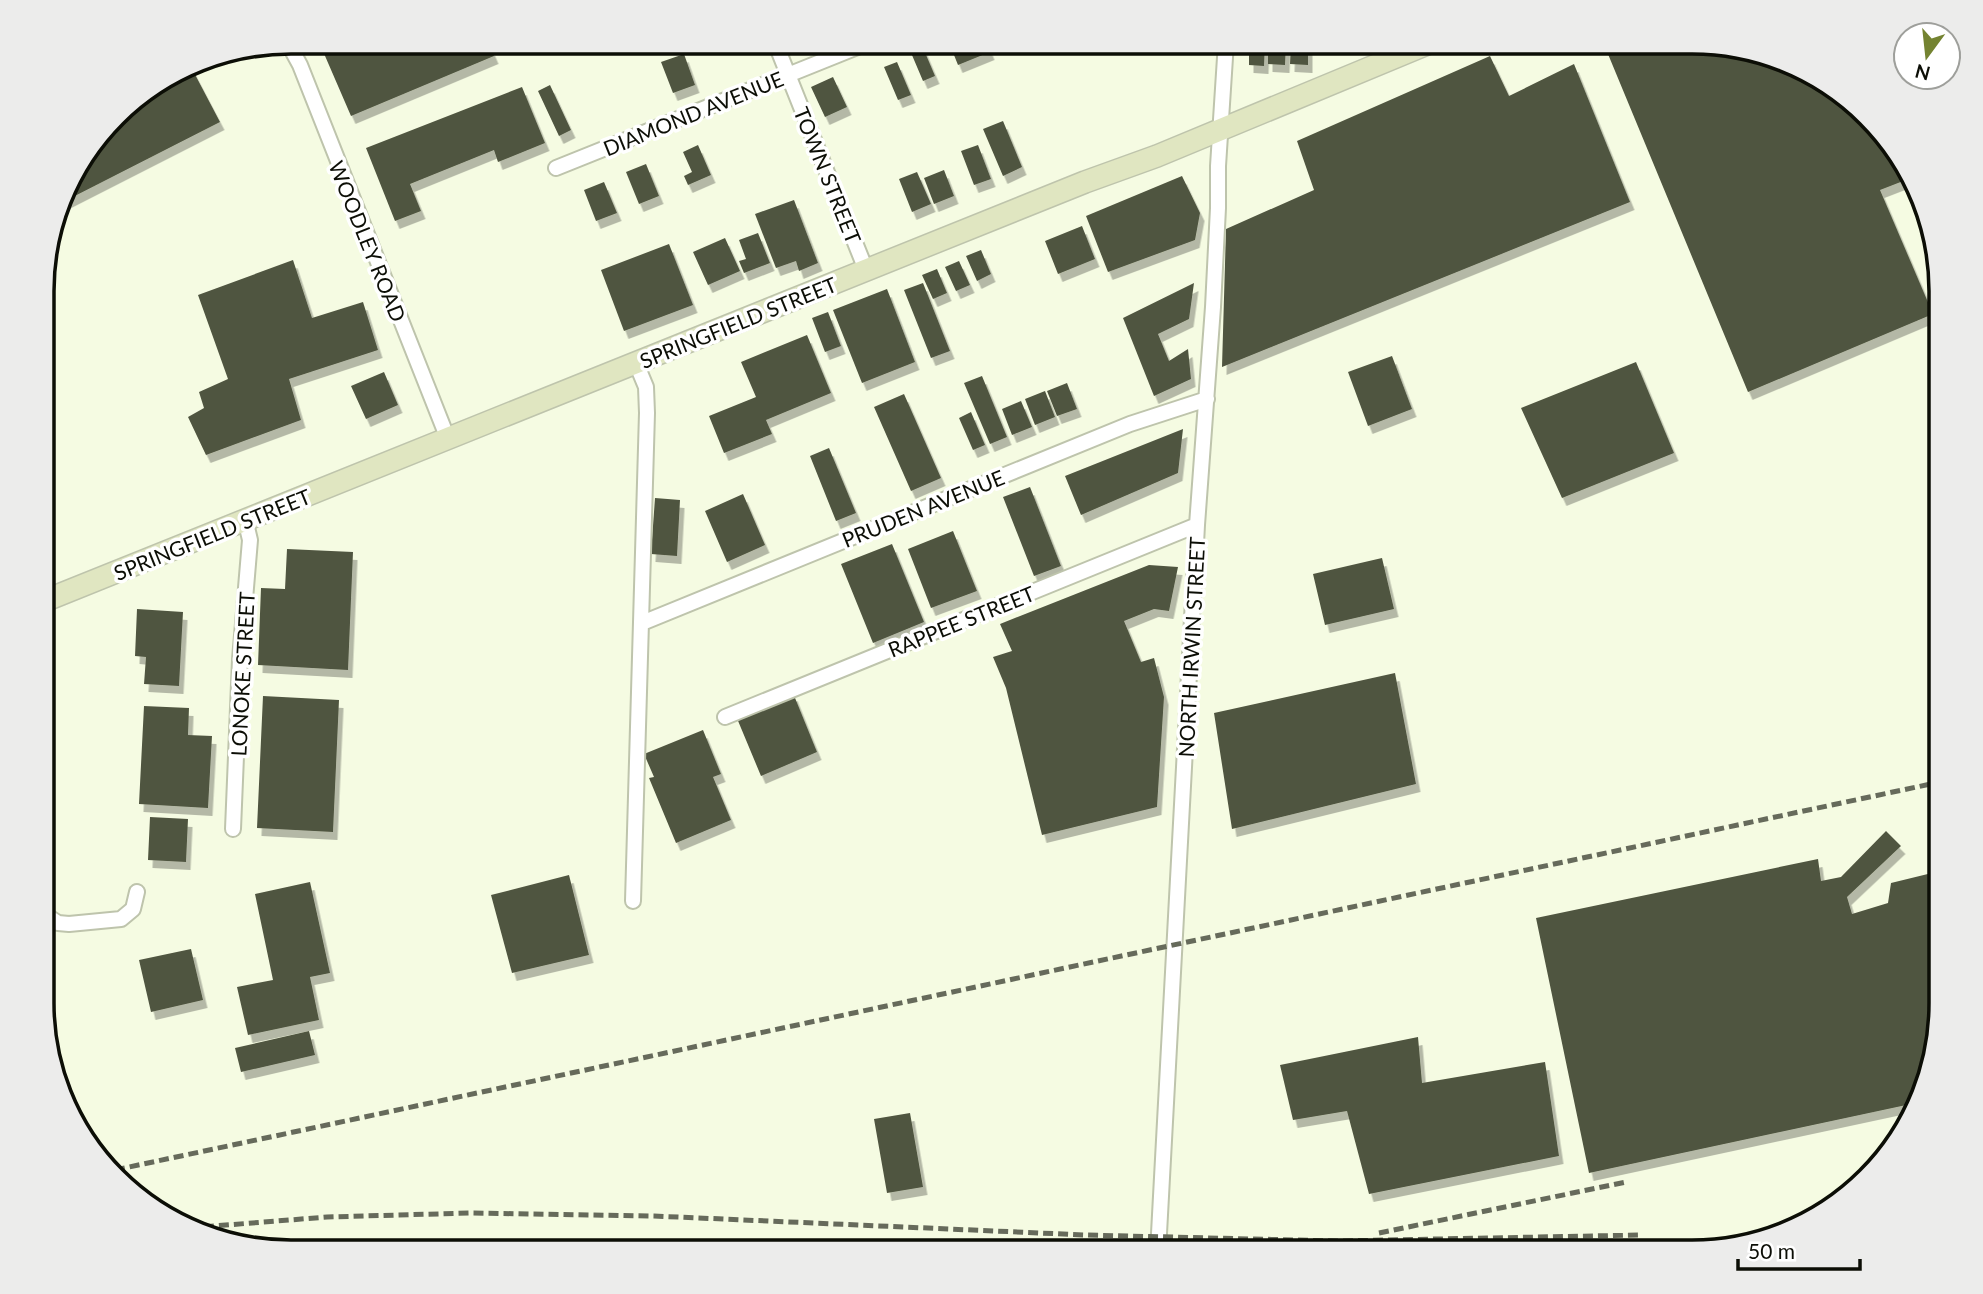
<svg xmlns="http://www.w3.org/2000/svg" width="1983" height="1294" viewBox="0 0 1983 1294" font-family="Lato,sans-serif">
<defs>
<filter id="shadow"><feDropShadow dx="4.5" dy="8" stdDeviation="0" flood-color="#0004"/></filter>
</defs>
<rect width="100%" height="100%" fill="#f5fbe2"/>
<path fill="#505540" filter="url(#shadow)" d="M 319,42 L 488,42 L 494,56 L 351,116 Z
M 956,42 L 986,42 L 990,52 L 958,65 L 950,45 Z
M 1244,42 L 1265,42 L 1264,66 L 1249,65 L 1249,48 L 1244,47 Z
M 1268,42 L 1286,42 L 1285,65 L 1268,64 Z
M 1291,42 L 1308,42 L 1308,65 L 1290,64 Z
M 1603,42 L 1692,42 L 1771,55 L 1831,84 L 1908,167 L 1911,178 L 1880,190 L 1933,314 L 1748,392 Z
M 921,43 L 935,76 L 923,81 L 909,48 Z
M 684,54 L 695,85 L 673,93 L 661,62 Z
M 1490,56 L 1509,96 L 1574,64 L 1630,202 L 1222,367 L 1226,229 L 1314,190 L 1297,141 Z
M 897,62 L 911,95 L 898,100 L 884,67 Z
M 190,65 L 220,122 L 61,203 L 68,181 L 127,104 Z
M 833,77 L 847,107 L 825,117 L 811,87 Z
M 550,85 L 571,130 L 559,136 L 538,91 Z
M 522,87 L 545,143 L 498,162 L 494,150 L 410,184 L 421,211 L 395,221 L 366,148 Z
M 1003,121 L 1022,167 L 1003,176 L 983,129 Z
M 698,145 L 711,175 L 688,185 L 684,176 L 692,172 L 683,152 Z
M 978,145 L 991,179 L 974,185 L 961,151 Z
M 646,164 L 659,196 L 639,204 L 626,172 Z
M 944,170 L 954,196 L 934,204 L 924,178 Z
M 917,172 L 931,204 L 912,212 L 899,179 Z
M 1182,176 L 1200,213 L 1195,240 L 1108,272 L 1086,216 Z
M 604,182 L 617,213 L 596,221 L 584,190 Z
M 794,200 L 818,263 L 799,271 L 796,261 L 776,268 L 755,214 Z
M 1082,226 L 1095,259 L 1058,274 L 1045,241 Z
M 758,233 L 770,263 L 744,273 L 739,261 L 746,259 L 739,240 Z
M 725,238 L 740,271 L 708,285 L 693,252 Z
M 669,244 L 693,305 L 624,331 L 601,270 Z
M 981,250 L 991,274 L 977,281 L 966,256 Z
M 293,260 L 312,318 L 363,302 L 378,350 L 289,379 L 301,420 L 206,455 L 188,417 L 204,408 L 199,392 L 228,379 L 198,295 Z
M 959,261 L 970,285 L 956,291 L 945,267 Z
M 937,269 L 947,293 L 933,299 L 922,275 Z
M 923,283 L 950,351 L 931,358 L 904,290 Z
M 1194,283 L 1189,319 L 1158,334 L 1169,361 L 1188,349 L 1191,379 L 1154,396 L 1123,318 Z
M 887,289 L 915,362 L 862,383 L 833,310 Z
M 828,312 L 841,346 L 825,352 L 812,318 Z
M 807,335 L 831,393 L 766,420 L 772,434 L 724,453 L 709,416 L 756,397 L 741,362 Z
M 1392,356 L 1412,409 L 1368,426 L 1348,372 Z
M 1636,362 L 1674,453 L 1562,498 L 1521,408 Z
M 384,372 L 398,405 L 366,419 L 351,386 Z
M 982,376 L 1007,437 L 990,444 L 964,383 Z
M 1067,383 L 1077,409 L 1057,416 L 1047,391 Z
M 1045,391 L 1055,417 L 1035,425 L 1025,399 Z
M 904,394 L 941,478 L 911,491 L 874,407 Z
M 1021,401 L 1032,427 L 1012,435 L 1002,409 Z
M 971,412 L 985,445 L 973,450 L 959,418 Z
M 1183,429 L 1178,473 L 1081,515 L 1065,476 Z
M 829,448 L 856,513 L 836,521 L 810,456 Z
M 1030,487 L 1061,566 L 1034,576 L 1003,497 Z
M 743,494 L 765,545 L 727,562 L 705,511 Z
M 655,498 L 680,500 L 677,556 L 651,554 Z
M 953,531 L 977,591 L 931,608 L 908,549 Z
M 892,544 L 924,622 L 873,643 L 841,564 Z
M 287,549 L 353,552 L 348,670 L 258,665 L 261,588 L 285,589 Z
M 1382,558 L 1394,609 L 1325,625 L 1313,574 Z
M 1149,565 L 1178,567 L 1169,611 L 1154,609 L 1124,621 L 1141,662 L 1154,658 L 1164,697 L 1157,807 L 1042,835 L 1006,688 L 993,657 L 1012,651 L 1000,624 Z
M 137,609 L 183,612 L 179,686 L 144,684 L 146,657 L 135,656 Z
M 1395,673 L 1416,784 L 1232,829 L 1214,713 Z
M 793,693 L 817,752 L 761,776 L 736,716 Z
M 263,696 L 339,700 L 333,832 L 257,828 Z
M 144,706 L 189,708 L 188,735 L 212,736 L 208,808 L 139,804 Z
M 703,730 L 721,774 L 713,777 L 731,820 L 676,843 L 649,778 L 654,777 L 644,754 Z
M 150,817 L 188,819 L 186,862 L 148,860 Z
M 1886,831 L 1901,846 L 1847,897 L 1852,914 L 1888,903 L 1891,883 L 1936,872 L 1934,836 L 1940,835 L 1940,1013 L 1928,1016 L 1933,1041 L 1911,1104 L 1589,1173 L 1536,918 L 1818,859 L 1821,881 L 1841,877 Z
M 569,875 L 589,955 L 512,973 L 491,895 Z
M 310,882 L 330,973 L 310,977 L 319,1020 L 248,1035 L 237,987 L 273,980 L 255,894 Z
M 191,949 L 203,1000 L 151,1012 L 139,960 Z
M 309,1031 L 315,1055 L 241,1072 L 235,1048 Z
M 1418,1037 L 1422,1083 L 1545,1062 L 1559,1156 L 1369,1194 L 1347,1111 L 1293,1120 L 1280,1065 Z
M 910,1113 L 923,1187 L 887,1193 L 874,1119 Z"/>
<g fill="none" stroke-linecap="round" stroke-linejoin="round">
<g stroke="#bec4ac" stroke-width="18">
<path id="street" d="M 775,42 L 866,270
M 288,43 L 300,65 L 448,439
M 556,168 L 870,42
M 642,623 L 1130,424 L 1207,399
M 725,717 L 1197,525
M 233,829 L 240,659 L 250,540 L 245,519
M 633,901 L 647,413 L 646,387 L 636,363
M 44,914 L 58,923 L 69,924 L 121,919 L 133,909 L 137,892
M 1158,1252 L 1197,525 L 1213,307 L 1218,208 L 1218,166 L 1226,42"/>
</g>
<g stroke="#bec4ac" stroke-width="24">
<path id="secondary" d="M 44,601 L 1085,182 L 1157,156 L 1432,42"/>
</g>
<use href="#street" stroke="#fff" stroke-width="14"/>
<use href="#secondary" stroke="#e0e6c1" stroke-width="21"/>
<path stroke="#666a5b" stroke-width="5" stroke-dasharray="10 5" stroke-linecap="butt" d="M 115,1170 L 1940,782
M 189,1228 L 327,1217 L 470,1213 L 654,1216 L 1085,1235 L 1337,1241 L 1642,1235
M 1379,1233 L 1626,1182"/>
</g>
<g text-anchor="middle" dominant-baseline="central" stroke-width="7" stroke-linejoin="round" paint-order="stroke">
<g font-size="21" fill="#0c0e06" stroke="#fff">
<text transform="translate(693 113) rotate(-22)">DIAMOND AVENUE</text>
<text transform="translate(828 175) rotate(68)">TOWN STREET</text>
<text transform="translate(368 241) rotate(68)">WOODLEY ROAD</text>
<text transform="translate(738 322) rotate(-22)">SPRINGFIELD STREET</text>
<text transform="translate(923 508) rotate(-22)">PRUDEN AVENUE</text>
<text transform="translate(212 534) rotate(-22)">SPRINGFIELD STREET</text>
<text transform="translate(961 621) rotate(-22)">RAPPEE STREET</text>
<text transform="translate(1191 647) rotate(-87)">NORTH IRWIN STREET</text>
<text transform="translate(242 674) rotate(-87)">LONOKE STREET</text>
</g>
</g>
<path d="M0 0H1983V1294H0ZM291 54H1692A237 237 0 0 1 1929 291V1003A237 237 0 0 1 1692 1240H291A237 237 0 0 1 54 1003V291A237 237 0 0 1 291 54Z" fill="#ececeb" fill-rule="evenodd"/>
<path fill="none" stroke="#0c0e06" stroke-width="3.5" d="M291 54H1692A237 237 0 0 1 1929 291V1003A237 237 0 0 1 1692 1240H291A237 237 0 0 1 54 1003V291A237 237 0 0 1 291 54Z"/>
<g transform="translate(1927 56) rotate(195)"><circle r="33" fill="#ffffff" stroke="#9e9f9b" stroke-width="2"/>
<path d="M0-5L12 26L0 18L-12 26Z" fill="#748331"/>
<text y="-10" font-size="19" font-weight="bold" text-anchor="middle" fill="#0c0e06">N</text>
</g>
<path d="M1738 1259v10h122v-10" fill="none" stroke="#0c0e06" stroke-width="3.5"/>
<text x="1748" y="1259" font-size="21" fill="#0c0e06" stroke="#ffffff" stroke-width="5" paint-order="stroke">50 m</text>
</svg>
